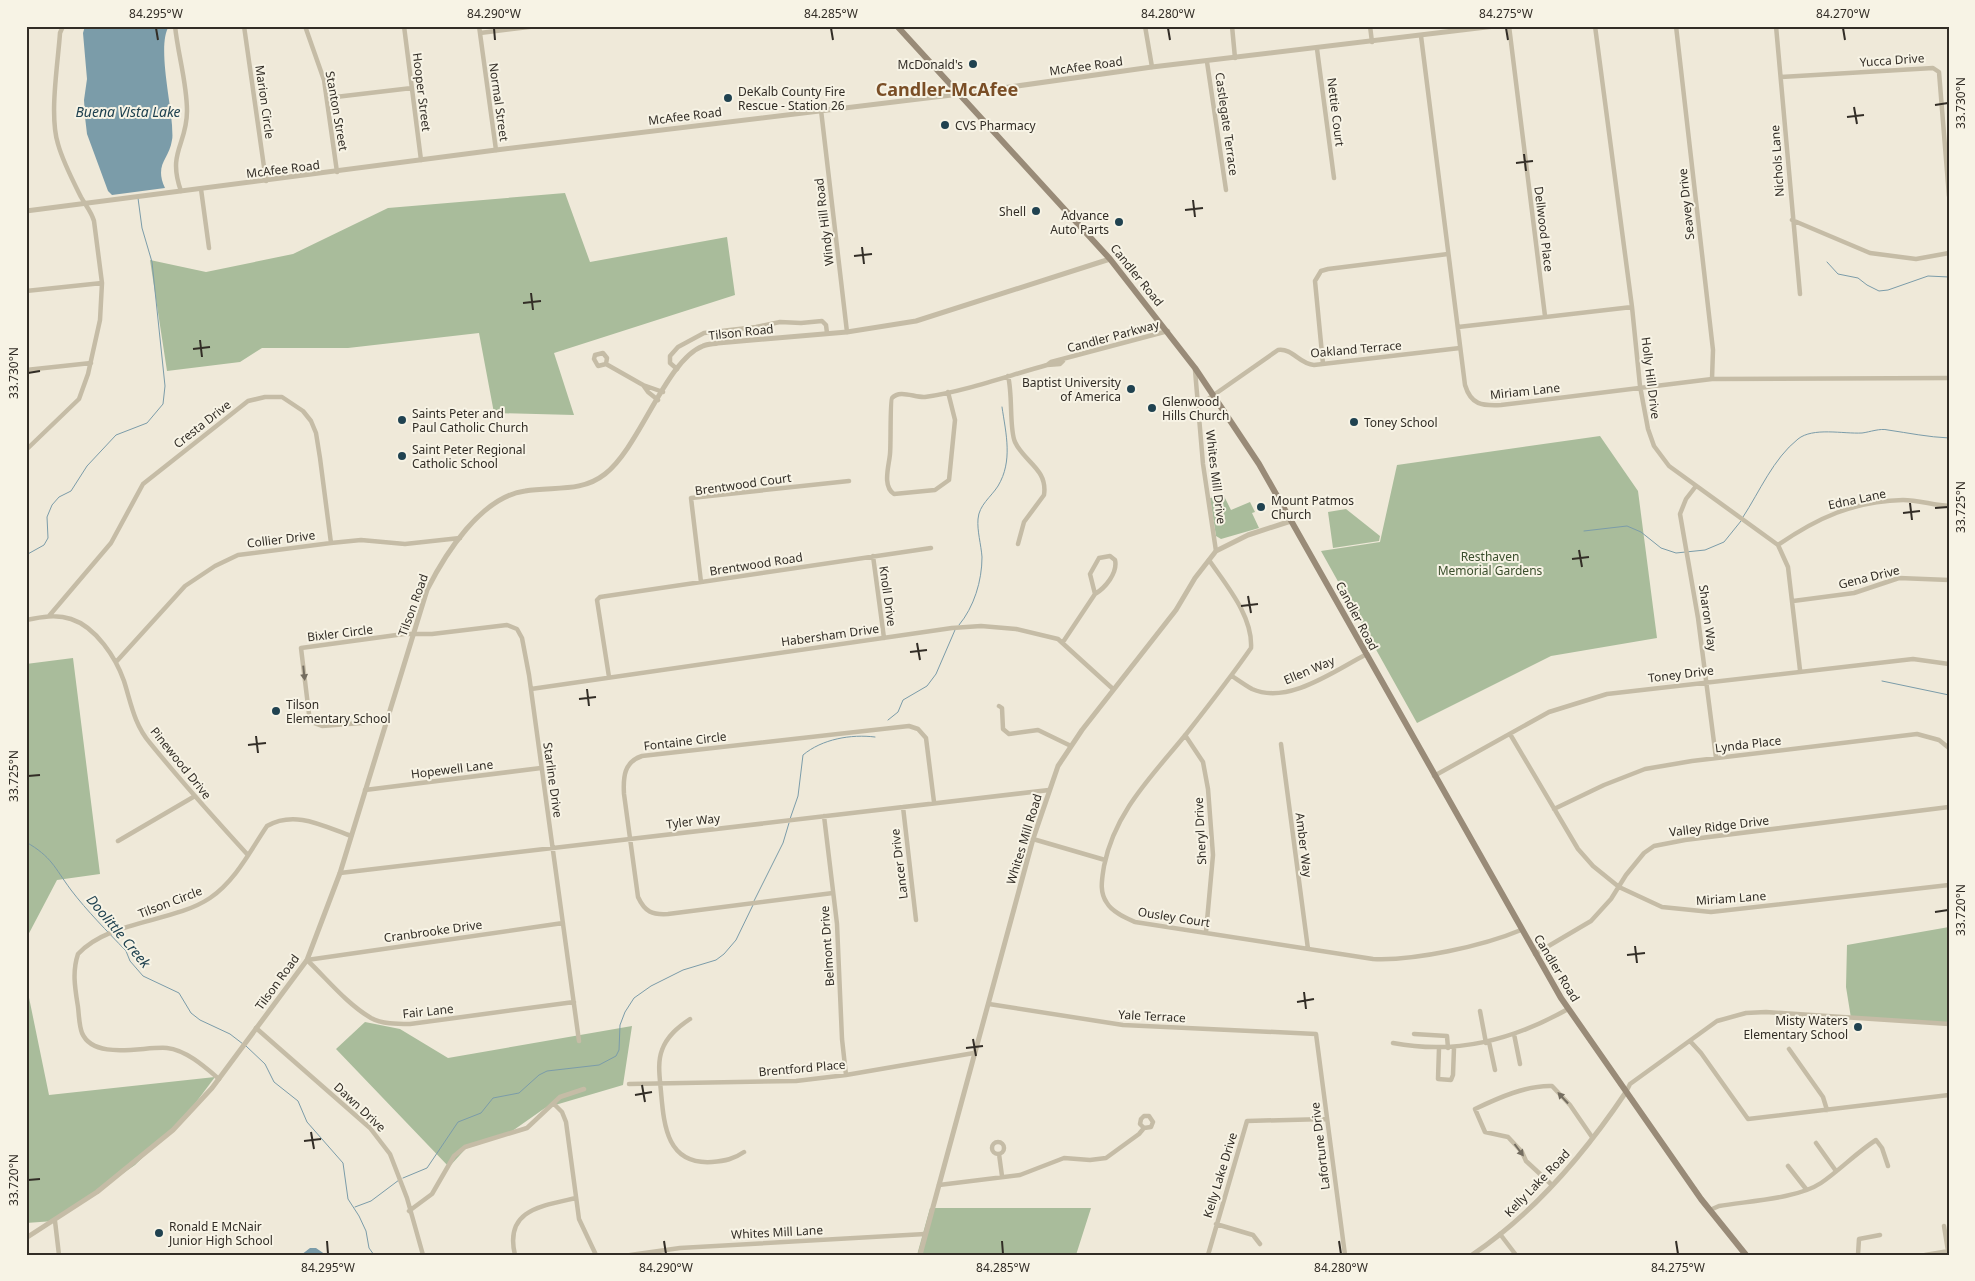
<svg xmlns="http://www.w3.org/2000/svg" width="1975" height="1281" viewBox="0 0 1975 1281" font-family="'Noto Sans',sans-serif">
<rect width="100%" height="100%" fill="#efe9d9"/>
<path fill="#a9bc9b" d="M 565,193 L 590,262 L 727,237 L 735,295 L 554,353 L 574,415 L 494,413 L 479,333 L 348,348 L 262,348 L 240,362 L 167,371 L 150,260 L 206,272 L 293,254 L 388,208 Z
M 1600,436 L 1638,491 L 1657,638 L 1551,656 L 1417,723 L 1321,551 L 1380,542 L 1397,465 Z
M 1224,496 L 1231,510 L 1250,502 L 1255,512 L 1252,513 L 1259,528 L 1221,539 L 1216,536 L 1210,498 Z
M 1346,509 L 1380,536 L 1379,541 L 1333,548 L 1328,512 Z
M 73,658 L 100,874 L 57,880 L 26,939 L 26,664 Z
M 1949,927 L 1949,1023 L 1851,1018 L 1846,987 L 1847,945 Z
M 26,983 L 49,1095 L 215,1077 L 188,1113 L 135,1165 L 54,1221 L 26,1223 Z
M 365,1022 L 400,1029 L 448,1058 L 632,1026 L 623,1085 L 545,1108 L 508,1134 L 470,1144 L 449,1167 L 336,1049 Z
M 930,1208 L 1091,1208 L 1076,1255 L 917,1255 Z"/>
<path fill="#7b9ca9" d="M 85,26 L 169,26 C 157,44 171,102 172,125 C 172,130 173,136 172,140 C 169,160 154,164 165,188 L 112,195 L 108,191 L 87,134 L 85,117 L 84,100 L 87,79 L 83,33 Z
M 310,1248 L 316,1248 L 326,1255 L 301,1255 Z"/>
<g fill="none" stroke-linecap="round" stroke-linejoin="round">
<path stroke="#7b9ca9" stroke-width="1" d="M 1827,262 L 1838,274 L 1858,278 L 1867,285 L 1879,291 L 1888,290 L 1928,276 L 1949,277
M 1743,517 C 1760,491 1773,459 1798,439 C 1813,427 1843,434 1862,433 C 1870,432 1880,428 1888,430 C 1909,433 1927,437 1949,438
M 1584,531 L 1627,526 L 1641,532 L 1661,548 L 1676,553 L 1705,550 L 1724,542 L 1741,521
M 26,555 L 44,545 L 48,538 L 47,517 L 52,505 L 59,497 L 71,491 L 87,466 L 116,435 L 147,423 L 163,404 L 165,386 L 152,262 L 142,228 L 138,198
M 959,625 C 974,607 982,581 982,557 C 981,544 977,531 978,519 C 979,505 991,497 998,486 C 1013,461 1006,434 1002,407
M 1882,681 L 1949,695
M 888,720 L 898,712 L 903,700 L 927,686 L 936,674 L 955,630
M 790,819 L 798,796 L 803,755 C 822,739 851,734 875,737
M 26,842 C 52,857 54,867 71,890 C 87,911 107,931 126,951 L 130,961 L 143,976 L 179,993 L 191,1013 L 200,1020 L 230,1034 L 243,1044
M 754,901 L 783,843 L 789,823
M 246,1046 L 265,1064 L 274,1082 L 298,1101 L 307,1122 L 343,1163 L 348,1199 L 359,1216 L 366,1231 L 369,1248 L 374,1255
M 403,1178 L 427,1168 L 458,1122 L 481,1113 L 493,1098 L 519,1093 L 539,1075 L 547,1071 L 599,1065 L 616,1056 L 619,1050 L 620,1025 L 625,1012 L 634,998 L 651,986 L 683,970 L 716,960 L 724,954 L 736,940 L 753,905
M 355,1207 L 371,1201 L 399,1180"/>
<path stroke="#c5bca6" stroke-width="4.5" d="M 175,26 C 178,55 187,83 187,111 C 187,145 167,152 181,191
M 244,26 L 266,181
M 305,26 L 324,80 L 337,172
M 404,26 L 421,160
M 479,26 L 496,150
M 1145,26 L 1152,67
M 1232,26 L 1235,58
M 1370,26 L 1372,42
M 1509,26 L 1545,316
M 1595,26 L 1632,307 L 1640,386 L 1648,429 L 1654,446 L 1669,466 L 1778,545 L 1788,567 L 1800,670
M 1676,26 L 1713,350 L 1712,379
M 1776,26 L 1800,294
M 480,33 L 537,26
M 1421,36 L 1465,385 C 1471,405 1482,406 1501,405 L 1712,379 L 1949,378
M 1317,49 L 1334,178
M 1207,62 L 1226,190
M 1781,77 L 1933,68 L 1939,72 L 1949,196
M 327,98 L 412,88
M 821,110 L 847,332
M 201,189 L 209,248
M 1792,220 L 1870,253 L 1916,259 L 1949,253
M 26,291 L 102,283
M 1458,327 L 1632,307
M 1063,361 L 1060,364 L 1047,365 L 1051,362 L 1168,331
M 606,364 L 607,358 L 603,353 L 595,355 L 594,359 L 598,366 L 606,364 L 643,385 L 663,392
M 1323,364 L 1315,281 L 1321,271 L 1328,269 L 1448,254
M 677,369 L 670,363 L 670,356 L 678,347 L 704,333 L 756,327 L 780,322 L 801,323 L 822,321 L 826,325 L 827,333
M 26,370 L 91,363
M 1195,370 L 1203,464 L 1216,551
M 1008,376 C 1013,395 1009,429 1015,442 C 1024,462 1048,469 1044,495 L 1024,522 L 1018,544
M 643,385 L 648,392 L 658,400
M 948,392 L 955,420 L 949,480 L 935,490 L 894,494 C 882,486 889,466 890,454 C 891,446 890,400 892,398 C 900,389 915,398 925,397 C 966,391 1007,376 1047,365
M 1198,406 L 1278,350 C 1293,348 1299,364 1314,365 L 1460,348
M 26,450 L 79,399 L 88,374 L 100,320 L 102,283 L 94,221 C 91,211 86,206 81,197 C 73,181 63,162 58,144 C 49,116 58,63 60,33 L 63,26
M 1696,486 L 1686,499 L 1680,514 L 1698,618 L 1716,758
M 1778,545 C 1817,518 1854,501 1903,500 C 1918,500 1933,505 1949,506
M 873,556 L 884,638
M 1110,556 L 1115,560 C 1118,573 1105,588 1095,594 L 1090,574 L 1099,558 Z
M 1209,560 C 1226,585 1253,616 1251,648 C 1231,677 1209,705 1187,733 C 1153,775 1115,811 1104,866 C 1102,879 1099,892 1107,903 C 1112,912 1126,918 1135,922 L 1373,959 C 1414,961 1483,946 1521,930
M 701,582 L 691,498 L 849,481
M 1793,601 L 1854,593 L 1899,578 L 1949,580
M 49,616 L 111,543 L 143,484 L 248,401 L 265,397 L 282,397 L 303,411 L 311,421 L 316,433 L 320,458 L 331,543
M 26,620 C 41,617 56,614 71,619 C 96,627 116,658 124,681 C 131,703 134,724 150,743 C 181,781 214,818 247,854
M 1063,642 L 1095,594
M 116,662 L 185,586 L 215,566 L 238,555 L 331,543 L 361,540 L 405,544 L 460,538
M 1232,676 C 1238,680 1245,685 1252,689 C 1288,705 1334,671 1365,655
M 609,677 L 597,600 L 600,597 L 931,548
M 531,689 L 952,628 L 981,626 L 1016,629 L 1058,639 L 1113,689
M 999,706 L 1002,708 L 1003,729 L 1009,734 L 1038,730 L 1071,746
M 387,721 L 322,726 L 314,723 L 309,714 L 301,648 L 404,634 L 432,634 L 507,625 L 517,629 L 522,638 L 529,675 L 579,1041
M 1510,734 L 1578,849 L 1593,866 L 1619,887 L 1662,907 L 1711,912 L 1949,885
M 1185,735 L 1203,762 L 1208,789 L 1213,855 L 1206,932
M 1281,744 L 1308,949
M 1434,776 L 1549,712 L 1607,694 L 1913,659 L 1949,664
M 365,790 L 541,768
M 903,807 L 916,920
M 1554,809 L 1604,785 L 1645,769 L 1692,761 L 1917,734 L 1939,740 L 1949,748
M 824,816 L 837,924 L 842,1039 L 846,1075
M 1033,839 L 1105,860
M 118,841 L 195,796
M 340,873 L 1049,790
M 833,893 L 668,914 C 652,915 645,912 638,897 L 624,794 C 623,777 624,762 642,756 L 909,726 L 918,729 L 926,738 L 934,802
M 1535,954 L 1591,921 L 1611,899 L 1626,875 L 1644,853 L 1654,846 L 1685,840 L 1949,807
M 307,960 C 327,979 347,1004 371,1018 C 382,1024 397,1024 410,1024 L 574,1002
M 307,960 L 563,923
M 989,1004 L 1123,1025 L 1316,1034 L 1345,1255
M 1480,1011 L 1486,1043
M 690,1019 C 678,1027 667,1036 662,1050 C 657,1063 660,1079 661,1092 C 664,1126 667,1165 712,1162 C 725,1161 734,1159 744,1152
M 256,1028 L 370,1128 L 390,1154 L 407,1198 L 423,1255
M 1414,1034 L 1447,1036 L 1448,1048
M 1514,1034 L 1520,1064
M 1690,1041 L 1701,1053 L 1748,1119 L 1949,1095
M 1489,1042 L 1495,1070
M 1393,1043 C 1456,1055 1513,1040 1568,1009
M 1439,1048 L 1438,1079 L 1451,1080 L 1453,1075 L 1454,1048
M 1789,1049 L 1823,1097 L 1827,1110
M 219,1079 C 205,1067 186,1050 167,1048 C 144,1046 94,1061 82,1033 C 79,1025 79,1015 78,1007 C 75,988 72,972 78,954 C 109,920 173,923 210,898 C 236,880 250,851 267,826 C 295,810 323,826 351,836
M 629,1084 L 796,1081 L 846,1075 L 974,1053
M 1626,1092 L 1630,1084 L 1717,1021 L 1746,1013 L 1766,1012 L 1949,1024
M 554,1104 L 562,1112 L 566,1122 L 579,1219 L 596,1255
M992 1148a6 6 0 1 1 12 0a6 6 0 1 1-12 0Z
M 1816,1143 L 1836,1171
M 999,1154 L 1002,1176
M 1788,1166 L 1806,1189
M 939,1185 L 1020,1175 L 1064,1158 L 1090,1160 L 1106,1158 L 1139,1134 L 1144,1128 L 1151,1127 L 1153,1122 L 1149,1116 L 1144,1116 L 1141,1119 L 1140,1124 L 1144,1128
M 1552,1185 L 1526,1161 L 1522,1152 L 1508,1137 L 1485,1132 L 1475,1109 C 1498,1098 1527,1085 1552,1086 L 1570,1105 L 1592,1137
M 1710,1210 L 1719,1206 C 1748,1201 1797,1199 1821,1183 C 1840,1170 1856,1153 1876,1140 L 1882,1148 L 1888,1166
M 409,1211 L 432,1194 L 454,1156 L 465,1147 L 527,1128 L 560,1097 L 584,1089
M 55,1221 L 59,1255
M 1216,1224 L 1253,1235 L 1260,1244
M 1944,1226 L 1948,1251
M 1500,1234 L 1516,1255
M 515,1255 C 504,1210 541,1206 576,1198
M 630,1255 L 680,1248 L 925,1234
M 1208,1255 L 1247,1121 L 1326,1119
M 1858,1255 L 1859,1239 L 1880,1235
M 1925,1255 L 1949,1251"/>
<path stroke="#c5bca6" stroke-width="5" d="M 26,211 L 496,150 L 960,94 L 1152,67 L 1495,26
M 26,1238 L 97,1192 L 173,1130 L 212,1088 L 307,960 L 340,873 L 427,590 C 445,554 481,497 525,491 C 553,486 581,493 605,474 C 640,447 666,360 703,346 C 707,344 713,344 718,343 L 847,332 L 916,321 L 1110,259
M 920,1255 L 1033,839 L 1058,766 L 1082,730 L 1176,610 L 1195,578 L 1216,551 L 1248,535 L 1291,521
M 1472,1255 C 1533,1214 1585,1153 1626,1092"/>
<path stroke="#998b78" stroke-width="6" d="M 897,26 L 1110,259 L 1195,368 L 1259,464 L 1561,998 L 1701,1199 L 1746,1255"/>
</g>
<defs><path id="oneway-solid" d="M-6-.8H1V-3.2L6.5 0L1 3.2V.8H-6Z" transform="scale(1.25)"/></defs>
<g fill="#746d60">
<use href="#oneway-solid" transform="translate(304 673) rotate(84)"/>
<use href="#oneway-solid" transform="translate(1563 1098) rotate(-133)"/>
<use href="#oneway-solid" transform="translate(1519 1150) rotate(53)"/>
</g>
<path fill="none" stroke="#322d26" stroke-width="2" d="M 156,28 L 158,40M 494,28 L 495,40M 831,28 L 833,40M 1168,28 L 1170,40M 1506,28 L 1508,40M 1843,28 L 1845,40M 1935,105 L 1948,103M 1854,107 L 1857,124M 1847,117 L 1864,115M 1524,154 L 1526,171M 1516,163 L 1533,161M 1193,200 L 1195,217M 1185,210 L 1203,208M 862,247 L 864,264M 854,256 L 872,254M 531,293 L 533,310M 523,303 L 541,301M 200,340 L 202,357M 193,349 L 210,347M 28,373 L 40,371M 1910,503 L 1912,520M 1935,508 L 1948,507M 1903,513 L 1920,511M 1579,550 L 1582,567M 1572,559 L 1589,557M 1248,596 L 1251,613M 1241,606 L 1258,604M 917,643 L 920,660M 910,652 L 927,650M 587,689 L 589,706M 579,699 L 596,697M 256,736 L 258,753M 248,745 L 266,743M 28,776 L 40,775M 1935,912 L 1948,910M 1635,946 L 1637,963M 1627,955 L 1645,953M 1304,992 L 1306,1009M 1297,1002 L 1314,999M 973,1039 L 976,1056M 966,1048 L 983,1046M 642,1085 L 645,1102M 635,1095 L 652,1092M 311,1132 L 314,1149M 304,1141 L 321,1139M 28,1180 L 40,1179M 327,1241 L 328,1254M 664,1241 L 666,1254M 1002,1241 L 1003,1254M 1339,1241 L 1341,1254M 1676,1241 L 1678,1254"/>
<g fill="#204250" stroke="#f7f3e5" stroke-width="2">
<circle cx="973" cy="64" r="5"/>
<circle cx="728" cy="98" r="5"/>
<circle cx="945" cy="125" r="5"/>
<circle cx="1036" cy="211" r="5"/>
<circle cx="1119" cy="222" r="5"/>
<circle cx="1131" cy="389" r="5"/>
<circle cx="1152" cy="408" r="5"/>
<circle cx="402" cy="420" r="5"/>
<circle cx="1354" cy="422" r="5"/>
<circle cx="402" cy="456" r="5"/>
<circle cx="1261" cy="507" r="5"/>
<circle cx="276" cy="711" r="5"/>
<circle cx="1858" cy="1027" r="5"/>
<circle cx="159" cy="1233" r="5"/>
</g>
<g text-anchor="middle" dominant-baseline="central" stroke-width="4" stroke-linejoin="round" paint-order="stroke">
<g font-size="12" fill="#322d26" stroke="#f7f3e5">
<text transform="translate(1892 60) rotate(-4)">Yucca Drive</text>
<text transform="translate(1086 66) rotate(-8)">McAfee Road</text>
<text transform="translate(422 92) rotate(83)">Hooper Street</text>
<text transform="translate(265 102) rotate(82)">Marion Circle</text>
<text transform="translate(499 102) rotate(82)">Normal Street</text>
<text transform="translate(337 111) rotate(80)">Stanton Street</text>
<text transform="translate(1336 112) rotate(83)">Nettie Court</text>
<text transform="translate(685 116) rotate(-7)">McAfee Road</text>
<text transform="translate(1227 124) rotate(82)">Castlegate Terrace</text>
<text transform="translate(1777 161) rotate(-94)">Nichols Lane</text>
<text transform="translate(283 169) rotate(-7)">McAfee Road</text>
<text transform="translate(1686 204) rotate(-96)">Seavey Drive</text>
<text transform="translate(824 222) rotate(-97)">Windy Hill Road</text>
<text transform="translate(1544 229) rotate(83)">Dellwood Place</text>
<text transform="translate(1137 275) rotate(51)">Candler Road</text>
<text transform="translate(741 332) rotate(-6)">Tilson Road</text>
<text transform="translate(1113 336) rotate(-15)">Candler Parkway</text>
<text transform="translate(1356 349) rotate(-5)">Oakland Terrace</text>
<text transform="translate(1651 378) rotate(83)">Holly Hill Drive</text>
<text transform="translate(1525 391) rotate(-6)">Miriam Lane</text>
<text transform="translate(202 424) rotate(-38)">Cresta Drive</text>
<text transform="translate(1216 477) rotate(83)">Whites Mill Drive</text>
<text transform="translate(743 484) rotate(-8)">Brentwood Court</text>
<text transform="translate(1857 499) rotate(-12)">Edna Lane</text>
<text transform="translate(281 539) rotate(-7)">Collier Drive</text>
<text transform="translate(756 564) rotate(-9)">Brentwood Road</text>
<text transform="translate(1869 577) rotate(-14)">Gena Drive</text>
<text transform="translate(888 596) rotate(82)">Knoll Drive</text>
<text transform="translate(413 605) rotate(-70)">Tilson Road</text>
<text transform="translate(1357 616) rotate(62)">Candler Road</text>
<text transform="translate(1708 618) rotate(82)">Sharon Way</text>
<text transform="translate(340 633) rotate(-7)">Bixler Circle</text>
<text transform="translate(830 635) rotate(-8)">Habersham Drive</text>
<text transform="translate(1309 670) rotate(-23)">Ellen Way</text>
<text transform="translate(1681 674) rotate(-7)">Toney Drive</text>
<text transform="translate(685 741) rotate(-7)">Fontaine Circle</text>
<text transform="translate(1748 744) rotate(-7)">Lynda Place</text>
<text transform="translate(181 763) rotate(51)">Pinewood Drive</text>
<text transform="translate(452 769) rotate(-7)">Hopewell Lane</text>
<text transform="translate(553 780) rotate(82)">Starline Drive</text>
<text transform="translate(693 821) rotate(-7)">Tyler Way</text>
<text transform="translate(1719 826) rotate(-7)">Valley Ridge Drive</text>
<text transform="translate(1200 831) rotate(-93)">Sheryl Drive</text>
<text transform="translate(1024 839) rotate(-73)">Whites Mill Road</text>
<text transform="translate(1304 845) rotate(83)">Amber Way</text>
<text transform="translate(899 864) rotate(-97)">Lancer Drive</text>
<text transform="translate(1731 898) rotate(-4)">Miriam Lane</text>
<text transform="translate(170 902) rotate(-21)">Tilson Circle</text>
<text transform="translate(1174 917) rotate(9)">Ousley Court</text>
<text transform="translate(433 931) rotate(-8)">Cranbrooke Drive</text>
<text transform="translate(827 946) rotate(-94)">Belmont Drive</text>
<text transform="translate(1557 968) rotate(59)">Candler Road</text>
<text transform="translate(277 982) rotate(-54)">Tilson Road</text>
<text transform="translate(428 1011) rotate(-6)">Fair Lane</text>
<text transform="translate(1152 1016) rotate(3)">Yale Terrace</text>
<text transform="translate(802 1068) rotate(-5)">Brentford Place</text>
<text transform="translate(360 1107) rotate(43)">Dawn Drive</text>
<text transform="translate(1320 1146) rotate(-97)">Lafortune Drive</text>
<text transform="translate(1220 1175) rotate(-73)">Kelly Lake Drive</text>
<text transform="translate(1537 1183) rotate(-46)">Kelly Lake Road</text>
<text transform="translate(777 1232) rotate(-3)">Whites Mill Lane</text>
</g>
<g font-size="12" fill="#322d26" stroke="#f7f3e5" text-anchor="start">
<text x="963" y="64" text-anchor="end">McDonald's</text>
<text x="738" y="91">DeKalb County Fire<tspan x="738" dy="14">Rescue - Station 26</tspan></text>
<text x="955" y="125">CVS Pharmacy</text>
<text x="1026" y="211" text-anchor="end">Shell</text>
<text x="1109" y="215" text-anchor="end">Advance<tspan x="1109" dy="14">Auto Parts</tspan></text>
<text x="1121" y="382" text-anchor="end">Baptist University<tspan x="1121" dy="14">of America</tspan></text>
<text x="1162" y="401">Glenwood<tspan x="1162" dy="14">Hills Church</tspan></text>
<text x="412" y="413">Saints Peter and<tspan x="412" dy="14">Paul Catholic Church</tspan></text>
<text x="1364" y="422">Toney School</text>
<text x="412" y="449">Saint Peter Regional<tspan x="412" dy="14">Catholic School</tspan></text>
<text x="1271" y="500">Mount Patmos<tspan x="1271" dy="14">Church</tspan></text>
<text x="286" y="704">Tilson<tspan x="286" dy="14">Elementary School</tspan></text>
<text x="1848" y="1020" text-anchor="end">Misty Waters<tspan x="1848" dy="14">Elementary School</tspan></text>
<text x="169" y="1226">Ronald E McNair<tspan x="169" dy="14">Junior High School</tspan></text>
</g>
<g font-size="12" fill="#3a4e2c" stroke="#f7f3e5">
<text x="1490" y="556">Resthaven<tspan x="1490" dy="14">Memorial Gardens</tspan></text>
</g>
<g font-size="14" font-style="italic" fill="#204250" stroke="#f7f3e5">
<text x="128" y="111">Buena Vista Lake</text>
<text transform="translate(119 931) rotate(50)">Doolittle Creek</text>
</g>
<g font-size="18" font-weight="bold" fill="#7a4e26" stroke="#f7f3e5">
<text x="947" y="89">Candler-McAfee</text>
</g>
</g>
<rect width="1975" height="1281" fill="none" stroke="#f7f3e5" stroke-width="55"/>
<rect x="28" y="28" width="1920" height="1226" fill="none" stroke="#322d26" stroke-width="2"/>
<g font-size="12" text-anchor="middle" fill="#322d26">
<text x="156" y="18">84.295°W</text>
<text x="494" y="18">84.290°W</text>
<text x="831" y="18">84.285°W</text>
<text x="1168" y="18">84.280°W</text>
<text x="1506" y="18">84.275°W</text>
<text x="1843" y="18">84.270°W</text>
<text transform="translate(1961 103) rotate(-90)" y="4">33.730°N</text>
<text transform="translate(14 373) rotate(-90)" y="4">33.730°N</text>
<text transform="translate(1961 507) rotate(-90)" y="4">33.725°N</text>
<text transform="translate(14 776) rotate(-90)" y="4">33.725°N</text>
<text transform="translate(1961 910) rotate(-90)" y="4">33.720°N</text>
<text transform="translate(14 1180) rotate(-90)" y="4">33.720°N</text>
<text x="328" y="1272">84.295°W</text>
<text x="666" y="1272">84.290°W</text>
<text x="1003" y="1272">84.285°W</text>
<text x="1341" y="1272">84.280°W</text>
<text x="1678" y="1272">84.275°W</text>
</g>
</svg>
